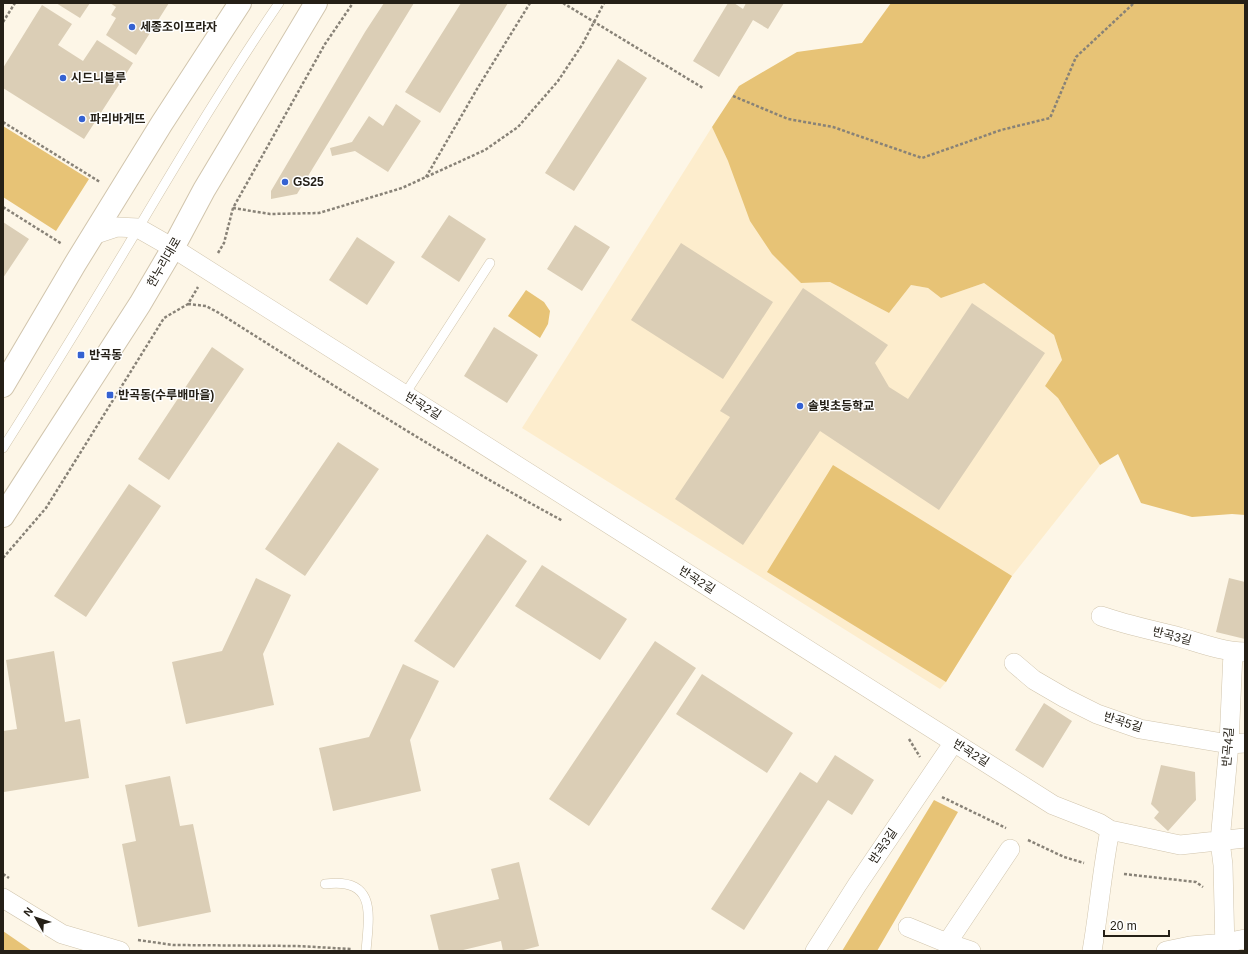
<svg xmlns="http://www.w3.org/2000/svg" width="1248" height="954" viewBox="0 0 1248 954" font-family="Helvetica,'Noto Sans KR',sans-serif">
<rect width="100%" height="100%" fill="#fdf6e7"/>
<path fill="#fdedcd" d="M 712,127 L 728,161 L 801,283 L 830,282 L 889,313 L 911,285 L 928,288 L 941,298 L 984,283 L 1054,335 L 1062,360 L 1045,386 L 1058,398 L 1100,465 L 1012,576 L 946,682 L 940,689 L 522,428 Z"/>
<path fill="#e7c376" d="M 891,3 L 1245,3 L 1245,515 L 1232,514 L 1192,517 L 1141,503 L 1118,454 L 1100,465 L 1058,398 L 1045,386 L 1062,360 L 1054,335 L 984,283 L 941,298 L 928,288 L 911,285 L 889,313 L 830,282 L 801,283 L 772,254 L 750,221 L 728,161 L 712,127 L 739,86 L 797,52 L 862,43 Z
M 3,126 L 89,179 L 56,231 L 3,197 Z
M 526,290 L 544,302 L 550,311 L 548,324 L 540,338 L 508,316 Z
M 833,465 L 1012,576 L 946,682 L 767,572 Z
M 934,800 L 958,812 L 877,951 L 842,951 Z
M 3,931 L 32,951 L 3,951 Z"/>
<path fill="#dbceb6" d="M 56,3 L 90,3 L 80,18 Z
M 110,3 L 169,3 L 136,55 L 106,35 L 116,18 L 111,15 L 116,7 Z
M 384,3 L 414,3 L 297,194 L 271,199 L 271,191 L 365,32 Z
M 461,3 L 508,3 L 440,113 L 405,92 Z
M 728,3 L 734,3 L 743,9 L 746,3 L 784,3 L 768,29 L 753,20 L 719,77 L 693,61 Z
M 42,5 L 72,24 L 58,45 L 83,61 L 97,40 L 133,63 L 84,139 L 3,88 L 3,68 Z
M 618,59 L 647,78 L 574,191 L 545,173 Z
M 396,104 L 421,121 L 388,172 L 355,151 L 332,156 L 330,148 L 352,142 L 369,116 L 383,126 Z
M 449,215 L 486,239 L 459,282 L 421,257 Z
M 3,222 L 29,239 L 3,278 Z
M 575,225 L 610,247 L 582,291 L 547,269 Z
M 357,237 L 395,262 L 367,305 L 329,280 Z
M 681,243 L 773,302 L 723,379 L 631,320 Z
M 803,288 L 888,345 L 875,363 L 889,387 L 908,399 L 972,303 L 1045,353 L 939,510 L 820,431 L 743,545 L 675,499 L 730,417 L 720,411 Z
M 494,327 L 538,355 L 507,403 L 464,376 Z
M 212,347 L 244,369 L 169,480 L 138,459 Z
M 338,442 L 379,469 L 305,576 L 265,549 Z
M 129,484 L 161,506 L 86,617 L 54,596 Z
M 487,534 L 527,561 L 454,668 L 414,641 Z
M 542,565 L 627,619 L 600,660 L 515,606 Z
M 256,578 L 291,595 L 263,654 L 274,705 L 186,724 L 172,662 L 222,651 Z
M 1229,578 L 1245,582 L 1245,639 L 1216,632 Z
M 655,641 L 696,668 L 589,826 L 549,799 Z
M 54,651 L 65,722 L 80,719 L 89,778 L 4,792 L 3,731 L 17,729 L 6,660 Z
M 403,664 L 439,681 L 410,740 L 421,791 L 333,811 L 319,748 L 369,737 Z
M 702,674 L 793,733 L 767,773 L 676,714 Z
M 1044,703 L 1072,721 L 1043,768 L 1015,750 Z
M 835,755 L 874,780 L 852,815 L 828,800 L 744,930 L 711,909 L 800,772 L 817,783 Z
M 1161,765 L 1195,772 L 1196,800 L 1168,831 L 1154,818 L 1159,812 L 1151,804 Z
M 170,776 L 180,826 L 193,824 L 211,912 L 138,927 L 122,844 L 136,841 L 125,785 Z
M 519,862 L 539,946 L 520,951 L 503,951 L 501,941 L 459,951 L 439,951 L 430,915 L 499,899 L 491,869 Z"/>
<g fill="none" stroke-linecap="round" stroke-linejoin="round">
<g stroke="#d1c5ad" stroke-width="10">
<path id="service" d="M 405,394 L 490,263
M 3,448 C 45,382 86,315 127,247 C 176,165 225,82 279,3
M 325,884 C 377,877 369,915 366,951"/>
</g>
<g stroke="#d1c5ad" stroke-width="20">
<path id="minor" d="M 93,235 L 117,227 L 138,228 L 173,248 L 1053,805 L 1099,823 L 1110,830 L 1180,845 L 1245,838
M 1101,616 C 1127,625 1152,630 1179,637 C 1200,643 1223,652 1245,652
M 1014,663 L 1034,680 L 1065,698 L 1097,714 L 1140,729 L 1229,744 L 1245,743
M 3,898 L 62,934 L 120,951
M 908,927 L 947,943 L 971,951
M 947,943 L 1010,849
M 815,951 L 857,885 L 954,742
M 1092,951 C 1099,911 1102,870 1110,830
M 1166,951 L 1190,946 L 1225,943 L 1245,939
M 1225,951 L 1223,865 L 1220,841 L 1229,744 L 1233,652"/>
</g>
<g stroke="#d1c5ad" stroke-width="24">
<path id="tertiary" d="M 3,386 L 75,264 L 162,123 L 240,3
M 3,516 L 140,304 L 173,248 L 204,190 L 316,3"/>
</g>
<path stroke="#888277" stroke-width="2.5" stroke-dasharray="3 2" stroke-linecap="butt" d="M 563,3 L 703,88
M 3,22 L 15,3
M 733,96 L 788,119 L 833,127 L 922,158 L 1001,130 L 1050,118 L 1076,57 L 1134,3
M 3,122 L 100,182
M 426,177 L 477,89 L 530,3
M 3,207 L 62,244
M 233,208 L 270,214 L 319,213 L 402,188 L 485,150 L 518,127 L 558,81 L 582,45 L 604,3
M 218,253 L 224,243 L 233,208 L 325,44 L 353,3
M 188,304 L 206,306 L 219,313 C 333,385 446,458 563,521
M 3,558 L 46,508 L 164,318 L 188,304 L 198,287
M 909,739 L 920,757
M 942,797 L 1006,828
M 1028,840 L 1064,857 L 1084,863
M 3,874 L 9,878
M 1124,874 L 1196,882 L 1203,887
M 138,940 L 173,945 L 297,946 L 351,949"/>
<use href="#service" stroke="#fff" stroke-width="9"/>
<use href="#minor" stroke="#fff" stroke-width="19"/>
<use href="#tertiary" stroke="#fff" stroke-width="22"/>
</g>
<g fill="#3562d2" stroke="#fff" stroke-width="1.5">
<circle cx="132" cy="27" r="4"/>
<circle cx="63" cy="78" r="4"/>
<circle cx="82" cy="119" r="4"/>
<circle cx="285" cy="182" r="4"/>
<rect x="77" y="351" width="8" height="8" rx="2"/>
<rect x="106" y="391" width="8" height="8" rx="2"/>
<circle cx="800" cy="406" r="4"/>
</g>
<g text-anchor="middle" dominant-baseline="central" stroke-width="3" stroke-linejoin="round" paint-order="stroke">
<g font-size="12" font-weight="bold" fill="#252017" stroke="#fff" text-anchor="start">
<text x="140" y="27">세종조이프라자</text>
<text x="71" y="78">시드니블루</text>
<text x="90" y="119">파리바게뜨</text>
<text x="293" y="182">GS25</text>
<text x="89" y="355">반곡동</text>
<text x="118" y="395">반곡동(수루배마을)</text>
<text x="808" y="406">솔빛초등학교</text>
</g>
<g font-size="12" fill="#252017" stroke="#fff">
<text transform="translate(164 262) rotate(-60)">한누리대로</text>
<text transform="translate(423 406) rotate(32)">반곡2길</text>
<text transform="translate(697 580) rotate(32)">반곡2길</text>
<text transform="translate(1172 636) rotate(14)">반곡3길</text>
<text transform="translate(1123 722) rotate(18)">반곡5길</text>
<text transform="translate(1228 747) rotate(-86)">반곡4길</text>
<text transform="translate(971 753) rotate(32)">반곡2길</text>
<text transform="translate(883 846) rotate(-56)">반곡3길</text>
</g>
</g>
<rect width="1248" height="954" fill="none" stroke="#252017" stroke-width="8"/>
<g transform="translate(36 918) rotate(309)" stroke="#ffffff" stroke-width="3" paint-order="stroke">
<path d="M0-3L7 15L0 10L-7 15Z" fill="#252017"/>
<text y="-6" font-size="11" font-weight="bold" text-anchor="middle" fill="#252017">N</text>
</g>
<path d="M1104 930v6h65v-6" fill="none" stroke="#252017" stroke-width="2"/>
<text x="1110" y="930" font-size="12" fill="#252017" stroke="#ffffff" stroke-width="3" paint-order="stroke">20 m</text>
</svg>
